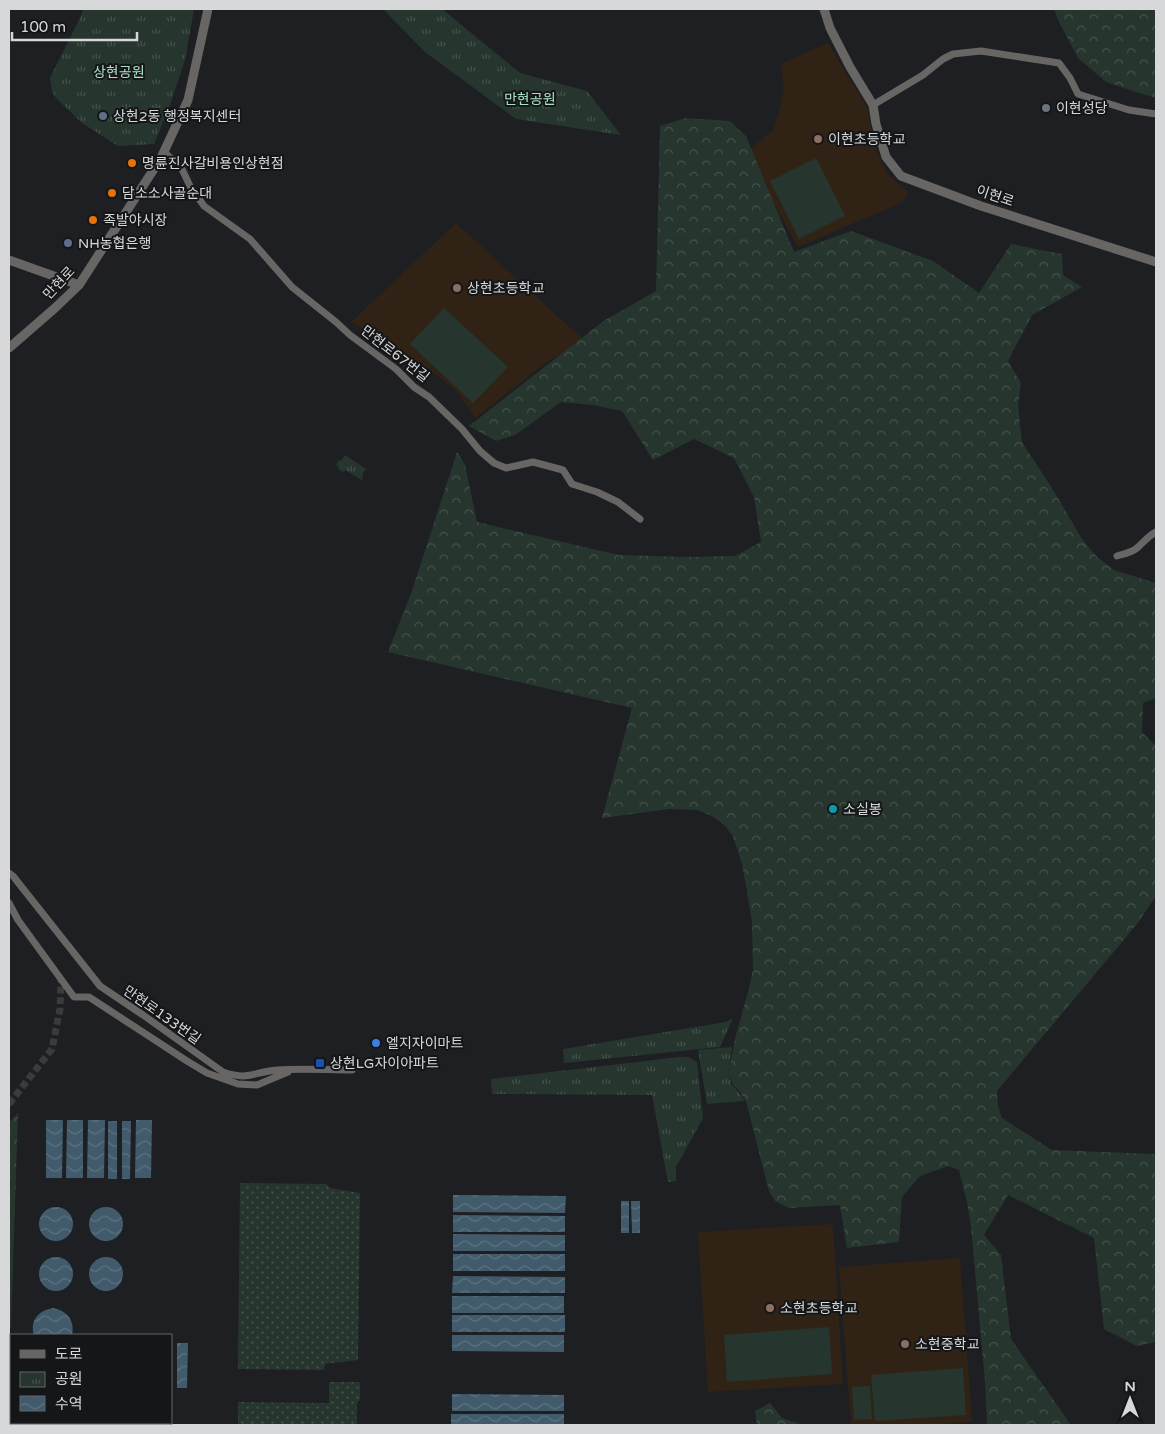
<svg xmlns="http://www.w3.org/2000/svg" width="1165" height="1434" viewBox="0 0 1165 1434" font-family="'Varela Round','Noto Sans KR',sans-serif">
<defs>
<pattern id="grass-dots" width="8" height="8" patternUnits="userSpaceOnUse" patternTransform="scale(1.25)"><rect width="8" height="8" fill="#26362e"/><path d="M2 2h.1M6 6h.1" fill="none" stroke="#45524c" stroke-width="1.8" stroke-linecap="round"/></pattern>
<pattern id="forest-crowns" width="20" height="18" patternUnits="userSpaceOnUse" patternTransform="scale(1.25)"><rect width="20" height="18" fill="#26362e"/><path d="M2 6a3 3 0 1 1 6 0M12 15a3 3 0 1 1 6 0" fill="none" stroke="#45524c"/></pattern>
<pattern id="park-tufts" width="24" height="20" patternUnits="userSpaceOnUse" patternTransform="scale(1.25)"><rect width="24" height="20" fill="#26362e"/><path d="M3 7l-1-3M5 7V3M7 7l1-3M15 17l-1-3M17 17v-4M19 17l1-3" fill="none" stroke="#45524c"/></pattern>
<pattern id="water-waves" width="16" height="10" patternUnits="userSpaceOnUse" patternTransform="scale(1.25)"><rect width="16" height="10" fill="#415b6c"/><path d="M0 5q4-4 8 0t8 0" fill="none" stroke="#5c7280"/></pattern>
</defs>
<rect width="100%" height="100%" fill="#1d1f22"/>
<path fill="#302316" d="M 828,43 L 867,108 L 875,147 L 887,173 L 908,192 L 903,202 L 798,247 L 746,153 L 773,130 L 780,107 L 784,90 L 781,64 Z
M 456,223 L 587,343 L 548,361 L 475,418 L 458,393 L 438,376 L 416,361 L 365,331 L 351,322 Z
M 830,1224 L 833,1227 L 843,1384 L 708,1392 L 698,1232 Z
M 960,1258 L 972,1422 L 924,1425 L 851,1425 L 839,1267 Z"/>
<path fill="url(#grass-dots)" d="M 240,1183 L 326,1184 L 330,1188 L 360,1193 L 358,1360 L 325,1364 L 324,1370 L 238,1369 Z
M 329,1382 L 360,1382 L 360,1399 L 357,1404 L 357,1425 L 238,1425 L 238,1402 L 329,1403 Z"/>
<path fill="url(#forest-crowns)" d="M 1054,9 L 1156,9 L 1156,98 L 1136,92 L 1106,82 L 1078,58 L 1059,22 Z
M 686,118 L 730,121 L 746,136 L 794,252 L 851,231 L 933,261 L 979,293 L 1011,244 L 1062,254 L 1063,275 L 1082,287 L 1032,315 L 1008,361 L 1021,383 L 1018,406 L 1022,442 L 1055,493 L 1082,539 L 1098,558 L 1114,570 L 1156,583 L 1156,698 L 1143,703 L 1142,732 L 1156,746 L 1156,896 L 1137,924 L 997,1091 L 998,1106 L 1002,1118 L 1052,1150 L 1156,1154 L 1156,1342 L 1137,1346 L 1104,1329 L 1094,1238 L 1008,1195 L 984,1235 L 1001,1255 L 1011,1339 L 1071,1425 L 987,1425 L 985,1381 L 971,1227 L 967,1202 L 959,1170 L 948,1166 L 920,1176 L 902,1197 L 899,1242 L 847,1248 L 840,1205 L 789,1208 L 775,1201 L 769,1191 L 746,1101 L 732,1082 L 728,1073 L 736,1035 L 748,992 L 753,970 L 752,922 L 748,897 L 742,864 L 733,836 L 724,825 L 712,816 L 697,810 L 669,809 L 602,818 L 632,708 L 388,652 L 412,591 L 457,452 L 465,465 L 477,522 L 619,555 L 685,557 L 735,556 L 761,542 L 754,497 L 734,458 L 694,439 L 653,460 L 622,411 L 593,405 L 561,402 L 515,435 L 496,441 L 469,426 L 605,320 L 656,291 L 660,126 Z
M 18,1113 L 11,1327 L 9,1330 L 9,1122 Z
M 770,1403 L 782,1418 L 803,1425 L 757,1425 L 755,1411 Z"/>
<path fill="url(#park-tufts)" d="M 83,9 L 194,9 L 185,60 L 170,105 L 154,144 L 118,146 L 82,123 L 56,98 L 52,92 L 50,78 L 81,16 Z
M 383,9 L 442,9 L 520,73 L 587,91 L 621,135 L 516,119 L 425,52 Z
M 345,455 L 366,469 L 363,473 L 362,480 L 345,470 L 343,472 L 338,469 L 339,467 L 336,465 L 339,460 L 341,461 Z
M 733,1018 L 720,1047 L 564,1063 L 563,1049 L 726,1022 Z
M 732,1047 L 728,1073 L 731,1083 L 745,1101 L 707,1104 L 698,1050 Z
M 680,1057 L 688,1057 L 697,1062 L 703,1118 L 676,1167 L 676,1181 L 668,1182 L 652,1095 L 492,1094 L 491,1079 Z"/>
<path fill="#26362e" d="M 816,158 L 845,216 L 799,239 L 770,181 Z
M 444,308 L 508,367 L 473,403 L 410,344 Z
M 829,1327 L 832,1374 L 727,1382 L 724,1335 Z
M 963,1368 L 966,1415 L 875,1421 L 871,1375 Z
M 870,1386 L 872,1419 L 854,1420 L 852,1387 Z"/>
<path fill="url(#water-waves)" d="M 46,1120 L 63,1120 L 62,1178 L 46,1178 Z
M 67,1120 L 83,1120 L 83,1178 L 66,1178 Z
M 88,1120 L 105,1120 L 104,1178 L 87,1178 Z
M 136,1120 L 152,1120 L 151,1178 L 135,1178 Z
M 108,1121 L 117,1121 L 117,1179 L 108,1179 Z
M 122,1121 L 131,1121 L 130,1179 L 122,1179 Z
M 453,1195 L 566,1196 L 565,1213 L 453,1212 Z
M 621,1201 L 629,1201 L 629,1233 L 621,1233 Z
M 631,1201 L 640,1201 L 640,1233 L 632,1233 Z
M39 1224a17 17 0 1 1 34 0a17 17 0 1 1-34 0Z
M89 1224a17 17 0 1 1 34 0a17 17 0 1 1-34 0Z
M 453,1215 L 565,1216 L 565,1232 L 453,1232 Z
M 453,1234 L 565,1235 L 565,1251 L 453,1251 Z
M 453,1254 L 565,1254 L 565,1271 L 453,1271 Z
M39 1274a17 17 0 1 1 34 0a17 17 0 1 1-34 0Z
M89 1274a17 17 0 1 1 34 0a17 17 0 1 1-34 0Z
M 453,1276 L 565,1277 L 565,1293 L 452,1293 Z
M 452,1296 L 564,1296 L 564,1313 L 452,1313 Z
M 53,1308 C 68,1311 75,1321 72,1335 L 34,1335 C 29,1321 39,1310 53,1308 Z
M 452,1315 L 565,1315 L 565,1332 L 452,1332 Z
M 452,1335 L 564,1335 L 564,1352 L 452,1351 Z
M 177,1343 L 188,1343 L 187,1388 L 177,1388 Z
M 452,1394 L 564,1395 L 564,1411 L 452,1411 Z
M 451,1414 L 564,1414 L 564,1425 L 451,1425 Z"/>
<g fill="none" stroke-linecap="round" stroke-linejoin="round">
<path stroke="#393b3e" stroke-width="7" stroke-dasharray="7 3.5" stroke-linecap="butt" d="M 9,1104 L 52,1049 L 60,1009 L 61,979"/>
<path stroke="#686665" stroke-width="7" d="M 873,105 L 923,75 L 943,59 L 953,54 L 981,51 L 1059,63 L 1070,78 L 1078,94 L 1129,110 L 1156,114
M 164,152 L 181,167 L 190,186 L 204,206 L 250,239 L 292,287 L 336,322 L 350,335 L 396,369 L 414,387 L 429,397 L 462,429 L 480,451 L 494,463 L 506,468 L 533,462 L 563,470 L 572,484 L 597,492 L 618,502 L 640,519
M 1117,556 C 1124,554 1131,553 1137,548 C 1144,542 1148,536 1156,532
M 9,873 L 13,876 L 100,986 L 143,1015 L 223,1072 C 249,1081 253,1072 277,1070 C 302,1068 327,1070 352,1070
M 9,903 L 18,920 L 74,997 L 89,997 L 187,1061 L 207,1073 L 238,1084 L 257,1085 L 288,1072"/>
<path stroke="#686665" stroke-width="9" d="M 824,9 L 830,28 L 850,67 L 873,105 L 876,124 L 886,157 L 901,176 L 981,206 L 1156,262
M 9,260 L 79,285
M 9,348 L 55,308 L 79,285 L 161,158 L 188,100 L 208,9"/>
</g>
<circle fill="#6b7280" stroke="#141618" stroke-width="2" cx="1046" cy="108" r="5"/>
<g fill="#5c6f8a" stroke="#141618" stroke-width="2">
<circle cx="103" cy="116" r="5"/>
<circle cx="68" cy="243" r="5"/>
</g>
<g fill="#8d6e63" stroke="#141618" stroke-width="2">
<circle cx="818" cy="139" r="5"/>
<circle cx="457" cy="288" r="5"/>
<circle cx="770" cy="1308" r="5"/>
<circle cx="905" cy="1344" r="5"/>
</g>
<g fill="#e8710a" stroke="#141618" stroke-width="2">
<circle cx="132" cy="163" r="5"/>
<circle cx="112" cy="193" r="5"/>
<circle cx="93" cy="220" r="5"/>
</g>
<circle fill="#0f9aa8" stroke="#141618" stroke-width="2" cx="833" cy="809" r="5"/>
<circle fill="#3f7fe0" stroke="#141618" stroke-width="2" cx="376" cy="1043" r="5"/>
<rect fill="#1a4fb4" stroke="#141618" stroke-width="2" x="315" y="1058" width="10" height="10" rx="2.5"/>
<g text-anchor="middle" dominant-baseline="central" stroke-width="4" stroke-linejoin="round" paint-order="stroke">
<g font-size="14" fill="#a9e1c3" stroke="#141618">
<text x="119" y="72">상현공원</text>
<text x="530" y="99">만현공원</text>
</g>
<g font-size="14" fill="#d6d8da" stroke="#141618" text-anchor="start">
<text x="1056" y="108">이현성당</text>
<text x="113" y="116">상현2동 행정복지센터</text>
<text x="828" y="139">이현초등학교</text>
<text x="142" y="163">명륜진사갈비용인상현점</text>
<text x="122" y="193">담소소사골순대</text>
<text x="103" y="220">족발야시장</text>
<text x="78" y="243">NH농협은행</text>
<text x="467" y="288">상현초등학교</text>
<text x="843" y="809">소실봉</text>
<text x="386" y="1043">엘지자이마트</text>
<text x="330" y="1063">상현LG자이아파트</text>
<text x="780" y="1308">소현초등학교</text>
<text x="915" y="1344">소현중학교</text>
</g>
<g font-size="14" fill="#d6d8da" stroke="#141618">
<text transform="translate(995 196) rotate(19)">이현로</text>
<text transform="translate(59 283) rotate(-47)">만현로</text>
<text transform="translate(395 354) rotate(38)">만현로67번길</text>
<text transform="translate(162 1015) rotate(35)">만현로133번길</text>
</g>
</g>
<rect width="1165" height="1434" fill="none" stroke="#d6d8da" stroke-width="20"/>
<rect x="10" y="1334" width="162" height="90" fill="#141618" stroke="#626466"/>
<rect x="20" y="1350" width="25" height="8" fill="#686665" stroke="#626466"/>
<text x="55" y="1359" font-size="15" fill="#d6d8da">도로</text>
<rect x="20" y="1372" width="25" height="15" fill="url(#park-tufts)" stroke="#626466"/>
<text x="55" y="1384" font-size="15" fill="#d6d8da">공원</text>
<rect x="20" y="1396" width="25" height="15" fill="url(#water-waves)" stroke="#626466"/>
<text x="55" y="1409" font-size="15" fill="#d6d8da">수역</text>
<g transform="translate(1130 1399)" stroke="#141618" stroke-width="4" paint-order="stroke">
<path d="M0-4L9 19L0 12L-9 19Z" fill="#d6d8da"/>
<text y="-8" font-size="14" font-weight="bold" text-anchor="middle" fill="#d6d8da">N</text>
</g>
<path d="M12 32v8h125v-8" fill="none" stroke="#d6d8da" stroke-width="2.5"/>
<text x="20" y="32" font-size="15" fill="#d6d8da" stroke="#141618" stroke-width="4" paint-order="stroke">100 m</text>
</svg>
